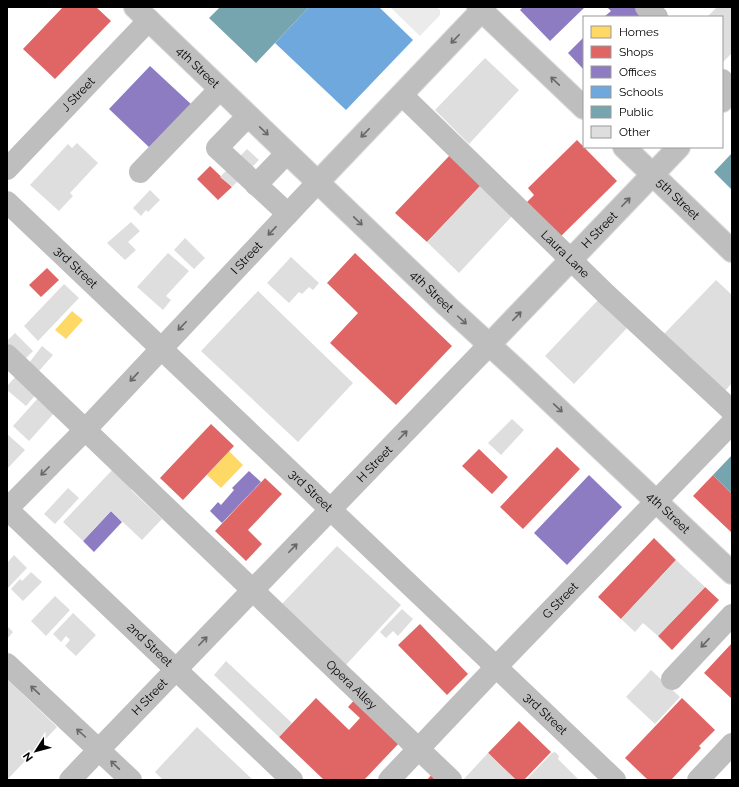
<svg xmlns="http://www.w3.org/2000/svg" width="739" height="787" viewBox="0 0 739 787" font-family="Raleway,sans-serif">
<rect width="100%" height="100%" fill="#fff"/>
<path fill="#ebebeb" d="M 390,7 L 436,7 L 440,10 L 440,15 L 420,36 Z"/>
<path fill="#ffd966" d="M 72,311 L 83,320 L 66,339 L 55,330 Z
M 229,451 L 243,465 L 221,488 L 207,475 Z"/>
<path fill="#e06666" d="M 63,7 L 96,7 L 111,21 L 55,79 L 23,49 Z
M 577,140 L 617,181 L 558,239 L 525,204 L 534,195 L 528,188 Z
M 451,154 L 482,184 L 427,242 L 395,213 Z
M 210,166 L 232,187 L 218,200 L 197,179 Z
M 355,253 L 452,346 L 396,405 L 330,343 L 358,313 L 327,283 Z
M 47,268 L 59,280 L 41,297 L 29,285 Z
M 211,424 L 234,446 L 183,500 L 160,478 Z
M 557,447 L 580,469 L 523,529 L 500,507 Z
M 479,449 L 508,477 L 492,494 L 462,466 Z
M 713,475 L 732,494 L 732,533 L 693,496 Z
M 265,478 L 282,494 L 248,530 L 262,544 L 246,561 L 215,531 Z
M 654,538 L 676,560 L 621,619 L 598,597 Z
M 705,587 L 719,600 L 672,650 L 658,636 Z
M 420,624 L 468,674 L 447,695 L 398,645 Z
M 732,643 L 732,699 L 704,673 Z
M 357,697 L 402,740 L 364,780 L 324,780 L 279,737 L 316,698 L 349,730 L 360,718 L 348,707 Z
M 682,698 L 715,730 L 699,746 L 701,748 L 671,780 L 648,780 L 625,758 Z
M 519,721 L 551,752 L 524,780 L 516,780 L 488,753 Z
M 433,773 L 441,780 L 427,780 Z"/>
<path fill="#8e7cc3" d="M 523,7 L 585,7 L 550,41 L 520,10 Z
M 607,7 L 637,7 L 641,17 L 604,17 L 611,11 Z
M 584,37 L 584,70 L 568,53 Z
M 150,66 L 192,105 L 151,149 L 109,109 Z
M 249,471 L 261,482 L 222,523 L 210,511 L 218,502 L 221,505 L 234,490 L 232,488 Z
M 589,475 L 622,507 L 567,565 L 534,533 Z
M 111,511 L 122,522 L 94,552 L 83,541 Z"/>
<path fill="#6fa8dc" d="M 309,7 L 379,7 L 413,40 L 346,110 L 275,43 Z"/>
<path fill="#76a5af" d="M 220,7 L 309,7 L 256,63 L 209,18 Z
M 732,153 L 732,190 L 714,172 Z
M 732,455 L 732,494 L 713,475 Z"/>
<path fill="#dedede" d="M 717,7 L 732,7 L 732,53 L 722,63 L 722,17 L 707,17 Z
M 485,58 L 519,90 L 469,144 L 435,110 Z
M 77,143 L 98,163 L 70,193 L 73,196 L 59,211 L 30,185 L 68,144 L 72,148 Z
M 247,149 L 259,160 L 232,187 L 220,177 Z
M 482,184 L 514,214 L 459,273 L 427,242 Z
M 150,190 L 160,200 L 148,212 L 146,210 L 141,216 L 133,208 Z
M 131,222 L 140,231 L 128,242 L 136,250 L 125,260 L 107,243 Z
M 185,238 L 205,258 L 194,269 L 174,250 Z
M 168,253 L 189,271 L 166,296 L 171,300 L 163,310 L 137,287 Z
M 291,257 L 319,283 L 313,290 L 309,287 L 302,294 L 299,292 L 289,303 L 267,283 Z
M 716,280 L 732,295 L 732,383 L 724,392 L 664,334 Z
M 64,284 L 79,298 L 38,341 L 24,326 Z
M 258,291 L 353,383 L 298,442 L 201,351 Z
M 598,300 L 627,328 L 574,384 L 545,356 Z
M 15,333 L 33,351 L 24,360 L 7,343 L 7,341 Z
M 42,346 L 53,355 L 39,371 L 29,363 Z
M 18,374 L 38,392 L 26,406 L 7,390 L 7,386 Z
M 39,397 L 55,412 L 29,441 L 13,426 Z
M 512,419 L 524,430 L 501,455 L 488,443 Z
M 7,434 L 25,450 L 7,469 Z
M 115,467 L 135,486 L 131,490 L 162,519 L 142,540 L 111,511 L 83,541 L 63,522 Z
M 68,488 L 79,498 L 55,524 L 44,514 Z
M 337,546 L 401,605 L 345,666 L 280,606 Z
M 14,555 L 27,568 L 7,589 L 7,563 Z
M 676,560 L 705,587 L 658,636 L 643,623 L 635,632 L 621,619 Z
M 31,572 L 42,582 L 23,601 L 11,589 L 20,579 L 22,581 Z
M 55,596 L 70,610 L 46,636 L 31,621 Z
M 402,609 L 413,619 L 398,636 L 393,631 L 386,638 L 380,632 Z
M 73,613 L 96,635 L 76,656 L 65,646 L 70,640 L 66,636 L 61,642 L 53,634 Z
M 7,626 L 13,632 L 7,639 Z
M 226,661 L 292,723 L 279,737 L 214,675 Z
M 651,670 L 680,697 L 655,724 L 626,697 Z
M 7,679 L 57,727 L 7,780 Z
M 197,727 L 253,780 L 163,780 L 155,772 Z
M 555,752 L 559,756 L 558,759 L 579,780 L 526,780 L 552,753 Z
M 488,753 L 516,780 L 463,780 Z"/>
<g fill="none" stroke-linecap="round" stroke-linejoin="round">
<g stroke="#dbdbdb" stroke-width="24">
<g id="major">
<path d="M 722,101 L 732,91"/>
<path d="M 318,182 L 485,7"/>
<path id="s9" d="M 490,344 L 679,147"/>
</g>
</g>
<g stroke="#dbdbdb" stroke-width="24">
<g id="highway">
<path id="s10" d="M 135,7 L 447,306 L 518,371 L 732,573"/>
<path d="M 478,7 L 584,108"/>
<path id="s11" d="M 624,147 L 732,251"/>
</g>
</g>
<g stroke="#bebebe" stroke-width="22">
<path d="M 646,7 L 657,17"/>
<path d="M 722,80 L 732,90"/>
<path id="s1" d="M 402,95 L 606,294 L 732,411"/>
<path d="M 248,116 L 217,148 L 288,214"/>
<path id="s2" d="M 7,169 L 149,20"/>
<path d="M 140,172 L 220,89"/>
<path d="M 256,185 L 287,153"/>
<path id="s3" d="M 7,202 L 615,780"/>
<path id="s4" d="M 7,355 L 451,780"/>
<path id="s5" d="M 7,509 L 85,430 L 318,182"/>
<path id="s6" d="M 7,509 L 292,780"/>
<path d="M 7,664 L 131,780"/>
<path d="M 672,679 L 732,615"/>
<path id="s7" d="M 70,780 C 209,634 350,490 490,344"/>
<path id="s8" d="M 389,780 L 496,667 L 732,423"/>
<path d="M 698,780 L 732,744"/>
</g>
<use href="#major" stroke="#bebebe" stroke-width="22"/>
<use href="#highway" stroke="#bebebe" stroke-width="22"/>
</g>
<defs><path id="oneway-shaft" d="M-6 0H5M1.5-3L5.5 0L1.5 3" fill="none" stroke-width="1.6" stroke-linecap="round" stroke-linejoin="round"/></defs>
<g stroke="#686868">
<use href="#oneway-shaft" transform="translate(455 39) rotate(134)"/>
<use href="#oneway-shaft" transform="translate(555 81) rotate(-136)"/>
<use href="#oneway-shaft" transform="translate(264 131) rotate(44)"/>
<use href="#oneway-shaft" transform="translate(365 133) rotate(134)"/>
<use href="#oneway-shaft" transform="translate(626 202) rotate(-46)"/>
<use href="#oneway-shaft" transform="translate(358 221) rotate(44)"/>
<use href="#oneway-shaft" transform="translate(272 231) rotate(133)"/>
<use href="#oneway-shaft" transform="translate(517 316) rotate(-46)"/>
<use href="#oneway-shaft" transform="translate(462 320) rotate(42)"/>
<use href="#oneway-shaft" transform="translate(182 326) rotate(134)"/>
<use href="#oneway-shaft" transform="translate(134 377) rotate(133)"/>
<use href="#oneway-shaft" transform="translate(558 408) rotate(43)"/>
<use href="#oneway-shaft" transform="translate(403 435) rotate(-46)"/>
<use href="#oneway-shaft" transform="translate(45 471) rotate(135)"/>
<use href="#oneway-shaft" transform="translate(293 548) rotate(-46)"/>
<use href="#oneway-shaft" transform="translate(203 641) rotate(-46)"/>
<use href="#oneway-shaft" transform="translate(705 643) rotate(133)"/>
<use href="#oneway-shaft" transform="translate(35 690) rotate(-137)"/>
<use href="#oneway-shaft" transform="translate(81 733) rotate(-138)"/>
<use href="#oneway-shaft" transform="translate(115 765) rotate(-136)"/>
</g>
<g text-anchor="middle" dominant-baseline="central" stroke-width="4" stroke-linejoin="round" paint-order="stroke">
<g font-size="12" fill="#000" stroke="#fff">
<text stroke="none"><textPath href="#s10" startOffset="87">4th Street</textPath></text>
<text stroke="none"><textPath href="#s2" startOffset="103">J Street</textPath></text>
<text stroke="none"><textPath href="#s11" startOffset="75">5th Street</textPath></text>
<text stroke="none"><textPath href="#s9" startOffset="158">H Street</textPath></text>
<text stroke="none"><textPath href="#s1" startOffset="228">Laura Lane</textPath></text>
<text stroke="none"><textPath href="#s5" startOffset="347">I Street</textPath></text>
<text stroke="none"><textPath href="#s3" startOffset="95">3rd Street</textPath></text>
<text stroke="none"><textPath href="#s10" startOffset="411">4th Street</textPath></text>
<text stroke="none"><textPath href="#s7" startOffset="439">H Street</textPath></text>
<text stroke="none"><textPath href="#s3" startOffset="419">3rd Street</textPath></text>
<text stroke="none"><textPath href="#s10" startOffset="735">4th Street</textPath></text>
<text stroke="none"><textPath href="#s8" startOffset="248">G Street</textPath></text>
<text stroke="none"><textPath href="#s6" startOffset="197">2nd Street</textPath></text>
<text stroke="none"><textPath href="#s4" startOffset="477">Opera Alley</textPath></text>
<text stroke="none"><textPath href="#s7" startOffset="115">H Street</textPath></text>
<text stroke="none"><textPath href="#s3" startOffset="743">3rd Street</textPath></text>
</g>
</g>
<rect width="739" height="787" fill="none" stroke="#000000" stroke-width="16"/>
<rect x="583" y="16" width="140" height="132" fill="#ffffff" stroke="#999999"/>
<rect x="591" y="26" width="20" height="12" fill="#ffd966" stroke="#999999"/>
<text x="619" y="36" font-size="12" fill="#000000">Homes</text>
<rect x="591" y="46" width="20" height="12" fill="#e06666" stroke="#999999"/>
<text x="619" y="56" font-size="12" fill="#000000">Shops</text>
<rect x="591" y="66" width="20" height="12" fill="#8e7cc3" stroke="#999999"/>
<text x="619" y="76" font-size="12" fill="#000000">Offices</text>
<rect x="591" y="86" width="20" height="12" fill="#6fa8dc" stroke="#999999"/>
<text x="619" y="96" font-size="12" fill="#000000">Schools</text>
<rect x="591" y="106" width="20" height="12" fill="#76a5af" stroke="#999999"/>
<text x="619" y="116" font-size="12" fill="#000000">Public</text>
<rect x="591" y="126" width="20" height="12" fill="#dedede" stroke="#999999"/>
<text x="619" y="136" font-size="12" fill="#000000">Other</text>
<g transform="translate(36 751) rotate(234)" stroke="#ffffff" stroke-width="3" paint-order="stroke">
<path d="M0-3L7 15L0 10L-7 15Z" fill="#000000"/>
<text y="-6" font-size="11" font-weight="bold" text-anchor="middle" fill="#000000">N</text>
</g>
</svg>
